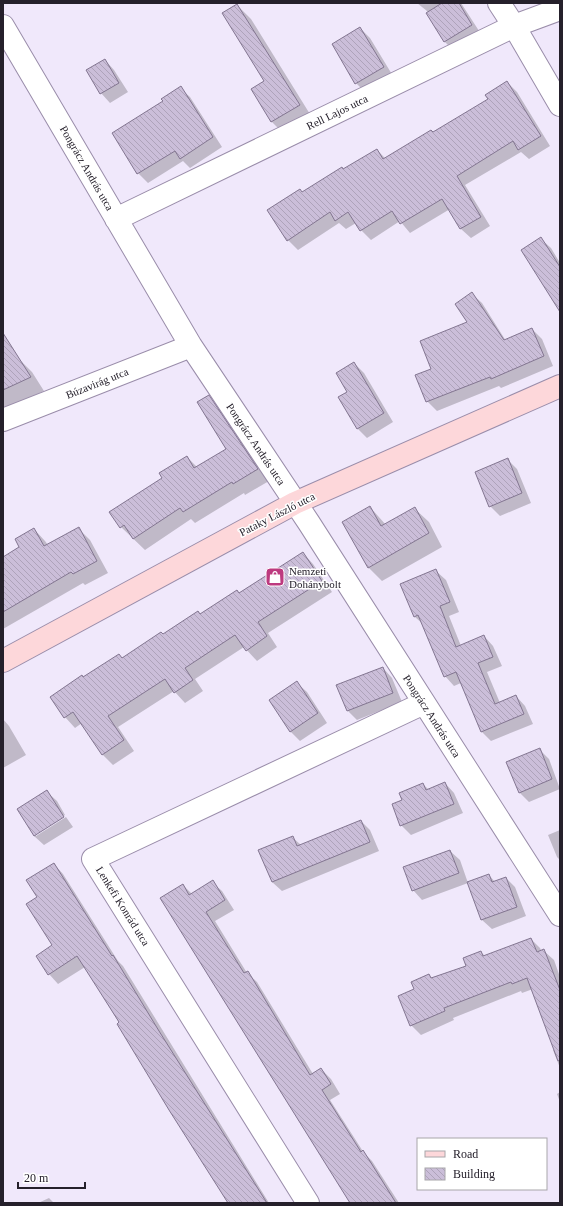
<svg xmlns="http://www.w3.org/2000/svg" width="563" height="1206" viewBox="0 0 563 1206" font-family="Georgia,serif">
<defs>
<pattern id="building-back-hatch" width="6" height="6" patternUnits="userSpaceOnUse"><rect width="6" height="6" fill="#cbbed9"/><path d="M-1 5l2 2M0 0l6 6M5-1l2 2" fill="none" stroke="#aea3ba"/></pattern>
</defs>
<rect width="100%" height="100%" fill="#f0e8fb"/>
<path fill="#0003" d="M 417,3 L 461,3 L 481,34 L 454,51 L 444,41 L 427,11 Z
M 237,5 L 251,19 L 313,119 L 286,136 L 272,122 L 252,89 L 265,81 Z
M 360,28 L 370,38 L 393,76 L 366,93 L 356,83 Z
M 105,60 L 114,70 L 128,92 L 110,103 L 101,93 Z
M 507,82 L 517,92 L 550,146 L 529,159 L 521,152 L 465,185 L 490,226 L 471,238 L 461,229 L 450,209 L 410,233 L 400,221 L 371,240 L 361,230 L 356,223 L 346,229 L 339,223 L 298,250 L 288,240 L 303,193 L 377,150 L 386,159 L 433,133 L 489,100 Z
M 180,88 L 190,97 L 222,147 L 190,168 L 183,161 L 148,183 L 138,173 L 113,133 L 164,102 Z
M 541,239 L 551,248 L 560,263 L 560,311 L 551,298 L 552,297 Z
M 472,294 L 482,303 L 506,341 L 532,329 L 542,339 L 553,366 L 501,388 L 499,386 L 437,411 L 427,401 L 432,369 L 468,323 Z
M 18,358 L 32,372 L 44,391 L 3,410 L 3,365 Z
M 354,363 L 364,373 L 393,422 L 367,438 L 358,429 L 348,392 Z
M 209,397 L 220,408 L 269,481 L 245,495 L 244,493 L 195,523 L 191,519 L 145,550 L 121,527 L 164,478 L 187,457 L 197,467 L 227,450 Z
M 507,459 L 517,469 L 531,503 L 500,516 L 490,506 Z
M 370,507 L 386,525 L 415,509 L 429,522 L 442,547 L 382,581 L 368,567 Z
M 78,528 L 90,540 L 108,573 L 85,585 L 83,583 L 3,629 L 3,572 L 34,529 L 45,541 L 48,545 Z
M 303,553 L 313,564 L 332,592 L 268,633 L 277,647 L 257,661 L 244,647 L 195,679 L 203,691 L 185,703 L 174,691 L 118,727 L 134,751 L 113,765 L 103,755 L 82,723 L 75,728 L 65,717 L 84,678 L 119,655 L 123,659 L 240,594 Z
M 436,571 L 446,580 L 459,612 L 449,616 L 461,646 L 484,636 L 493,646 L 502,666 L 487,672 L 500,703 L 516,696 L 525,706 L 533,724 L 491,741 L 482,732 L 461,683 L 454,686 L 445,676 L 424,625 L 415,617 Z
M 383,668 L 392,678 L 402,702 L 357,720 L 348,711 Z
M 297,683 L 307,692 L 327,723 L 300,741 L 290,731 Z
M 3,719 L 9,726 L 26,755 L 3,768 Z
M 539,749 L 549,759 L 560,789 L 529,802 L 519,792 Z
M 445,783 L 454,793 L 463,813 L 411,835 L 401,825 L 403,800 L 423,784 L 429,790 Z
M 47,792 L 57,801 L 65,815 L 36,834 L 36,836 L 66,817 L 73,827 L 44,845 L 34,836 Z
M 361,821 L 370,830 L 379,851 L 282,891 L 272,882 L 292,837 L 301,845 Z
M 560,830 L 560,860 L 557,857 L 548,835 Z
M 450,851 L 460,860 L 468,883 L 422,900 L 413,890 Z
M 54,864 L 63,874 L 118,961 L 123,966 L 269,1203 L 229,1203 L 85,967 L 58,984 L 49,974 L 54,946 L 38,898 Z
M 489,875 L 495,882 L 506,878 L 515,887 L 526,916 L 492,929 L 482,920 L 468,883 Z
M 212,882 L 222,891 L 234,910 L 215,921 L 247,973 L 257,982 L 313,1074 L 321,1069 L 331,1079 L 340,1094 L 330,1100 L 364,1153 L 372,1161 L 399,1203 L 352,1203 L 183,885 L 192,894 Z
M 531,939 L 540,948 L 542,952 L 544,951 L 554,960 L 560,977 L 560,1068 L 553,1050 L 555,1050 L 533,989 L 522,993 L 521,991 L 453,1018 L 454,1020 L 421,1035 L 411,1025 L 415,990 L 429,975 L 433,979 L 467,966 L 481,952 L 485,956 Z
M 560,1092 L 560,1102 L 557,1094 Z
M 49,1198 L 54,1203 L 38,1203 Z"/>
<path fill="url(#building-back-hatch)" stroke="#837691" d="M 442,3 L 459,3 L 472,25 L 444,42 L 426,13 Z
M 237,4 L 300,105 L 271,122 L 251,89 L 264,81 L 222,13 Z
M 360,27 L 384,67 L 355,84 L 332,44 Z
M 105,59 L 119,83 L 100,94 L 86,70 Z
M 507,81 L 541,136 L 518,150 L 513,141 L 457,176 L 481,217 L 460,229 L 442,199 L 400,224 L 392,211 L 360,231 L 348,212 L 335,221 L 330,212 L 287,241 L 267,210 L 300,189 L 302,192 L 342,167 L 343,169 L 377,149 L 383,159 L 431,130 L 433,132 L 488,99 L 485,95 Z
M 181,86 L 213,137 L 180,159 L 175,151 L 137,174 L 112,133 L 163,101 L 161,99 Z
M 541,237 L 560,267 L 560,312 L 521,250 Z
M 472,292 L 504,340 L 532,328 L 544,356 L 491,379 L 490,377 L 426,402 L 415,375 L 431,369 L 420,341 L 467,322 L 455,304 Z
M 3,333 L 31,377 L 3,390 Z
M 354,362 L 384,413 L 357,429 L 338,397 L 347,392 L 336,373 Z
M 209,395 L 258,469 L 233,484 L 232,482 L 183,512 L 180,508 L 133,539 L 124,525 L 120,528 L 109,512 L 162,478 L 159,473 L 187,456 L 194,468 L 226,449 L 197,402 Z
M 508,458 L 522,493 L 489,507 L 475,472 Z
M 370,506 L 381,526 L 415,507 L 429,533 L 368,568 L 342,522 Z
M 79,527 L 97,561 L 73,574 L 71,572 L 3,612 L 3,557 L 19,547 L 15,539 L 34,528 L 44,546 Z
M 303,552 L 322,581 L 258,622 L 267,636 L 246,651 L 235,635 L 185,668 L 193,680 L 174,693 L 165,679 L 108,716 L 124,740 L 102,755 L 73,712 L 64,718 L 50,697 L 82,675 L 83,677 L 119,654 L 122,658 L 161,632 L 163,634 L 198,611 L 200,614 L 237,590 L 239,593 Z
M 436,569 L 450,602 L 440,606 L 456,647 L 484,635 L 493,657 L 478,663 L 495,704 L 516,695 L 524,714 L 481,732 L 456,672 L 444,677 L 418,615 L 414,617 L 400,584 Z
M 383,667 L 393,693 L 347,711 L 336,685 Z
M 297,681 L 318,713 L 290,732 L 269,700 Z
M 540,748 L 552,779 L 519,793 L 506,762 Z
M 445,782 L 454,804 L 400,826 L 392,804 L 402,800 L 399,793 L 423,783 L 426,790 Z
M 47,790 L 64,817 L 34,836 L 17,809 Z
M 361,820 L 370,842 L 272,882 L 258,850 L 293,836 L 297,846 Z
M 450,850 L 459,873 L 412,891 L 403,867 Z
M 54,863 L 112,956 L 113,955 L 159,1031 L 267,1203 L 228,1203 L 169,1110 L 117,1024 L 119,1022 L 77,956 L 48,975 L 36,956 L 52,945 L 26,904 L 37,897 L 26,880 Z
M 489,874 L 492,882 L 506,877 L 517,907 L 481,920 L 467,882 Z
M 213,880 L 225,900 L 206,912 L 244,973 L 248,971 L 310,1075 L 321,1068 L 331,1084 L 322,1090 L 361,1152 L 363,1150 L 396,1203 L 350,1203 L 160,898 L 183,884 L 189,895 Z
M 531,938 L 537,952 L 544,949 L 560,990 L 560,1060 L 558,1061 L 527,978 L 512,984 L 511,982 L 444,1008 L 445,1011 L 410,1026 L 398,996 L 414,989 L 411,982 L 429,974 L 431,978 L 466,966 L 463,958 L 481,951 L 483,956 Z"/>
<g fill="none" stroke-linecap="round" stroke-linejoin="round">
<g stroke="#9a8daa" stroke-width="24">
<path id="street" d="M 499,3 L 514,26 L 560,105
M 3,26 L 191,346 L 309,523 L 560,915
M 116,219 L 514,26 L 560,9
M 3,420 L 191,346
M 308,1203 L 93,859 L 424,703"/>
</g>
<g stroke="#9a8daa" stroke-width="24">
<path id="secondary" d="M 3,661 L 295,503 L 560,386"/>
</g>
<use href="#street" stroke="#fff" stroke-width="22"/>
<use href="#secondary" stroke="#fdd7da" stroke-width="22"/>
</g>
<defs>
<g id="shop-square" transform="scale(1)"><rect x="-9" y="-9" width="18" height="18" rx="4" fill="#bd3a7f" stroke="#fff"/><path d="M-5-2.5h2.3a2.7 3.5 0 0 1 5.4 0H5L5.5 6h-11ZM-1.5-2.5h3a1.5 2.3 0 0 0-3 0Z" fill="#fff"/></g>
</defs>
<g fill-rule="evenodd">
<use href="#shop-square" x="275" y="577"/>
</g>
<g text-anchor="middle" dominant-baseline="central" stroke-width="3" stroke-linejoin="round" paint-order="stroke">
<g font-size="11" fill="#25202b" stroke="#fff">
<text transform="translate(337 112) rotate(-26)">Rell Lajos utca</text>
<text transform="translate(87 168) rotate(60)">Pongrácz András utca</text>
<text transform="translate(97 383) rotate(-22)">Búzavirág utca</text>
<text transform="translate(256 444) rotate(56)">Pongrácz András utca</text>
<text transform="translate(277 514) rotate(-27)">Pataky László utca</text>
<text transform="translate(432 716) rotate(57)">Pongrácz András utca</text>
<text transform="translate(123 906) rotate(58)">Lenkefi Konrád utca</text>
</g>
<g font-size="11" fill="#25202b" stroke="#fff" text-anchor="start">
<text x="289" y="571">Nemzeti<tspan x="289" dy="13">Dohánybolt</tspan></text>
</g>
</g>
<rect width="563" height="1206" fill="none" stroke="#25202b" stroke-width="8"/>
<rect x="417" y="1138" width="130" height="52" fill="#ffffff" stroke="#a8a6aa"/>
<rect x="425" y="1151" width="20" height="6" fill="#fdd7da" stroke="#a8a6aa"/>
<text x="453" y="1158" font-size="12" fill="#25202b">Road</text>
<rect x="425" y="1168" width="20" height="12" fill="url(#building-back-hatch)" stroke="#a8a6aa"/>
<text x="453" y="1178" font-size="12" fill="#25202b">Building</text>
<path d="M18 1182v6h67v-6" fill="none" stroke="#25202b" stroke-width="2"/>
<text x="24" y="1182" font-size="12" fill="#25202b" stroke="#ffffff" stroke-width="3" paint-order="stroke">20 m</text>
</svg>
